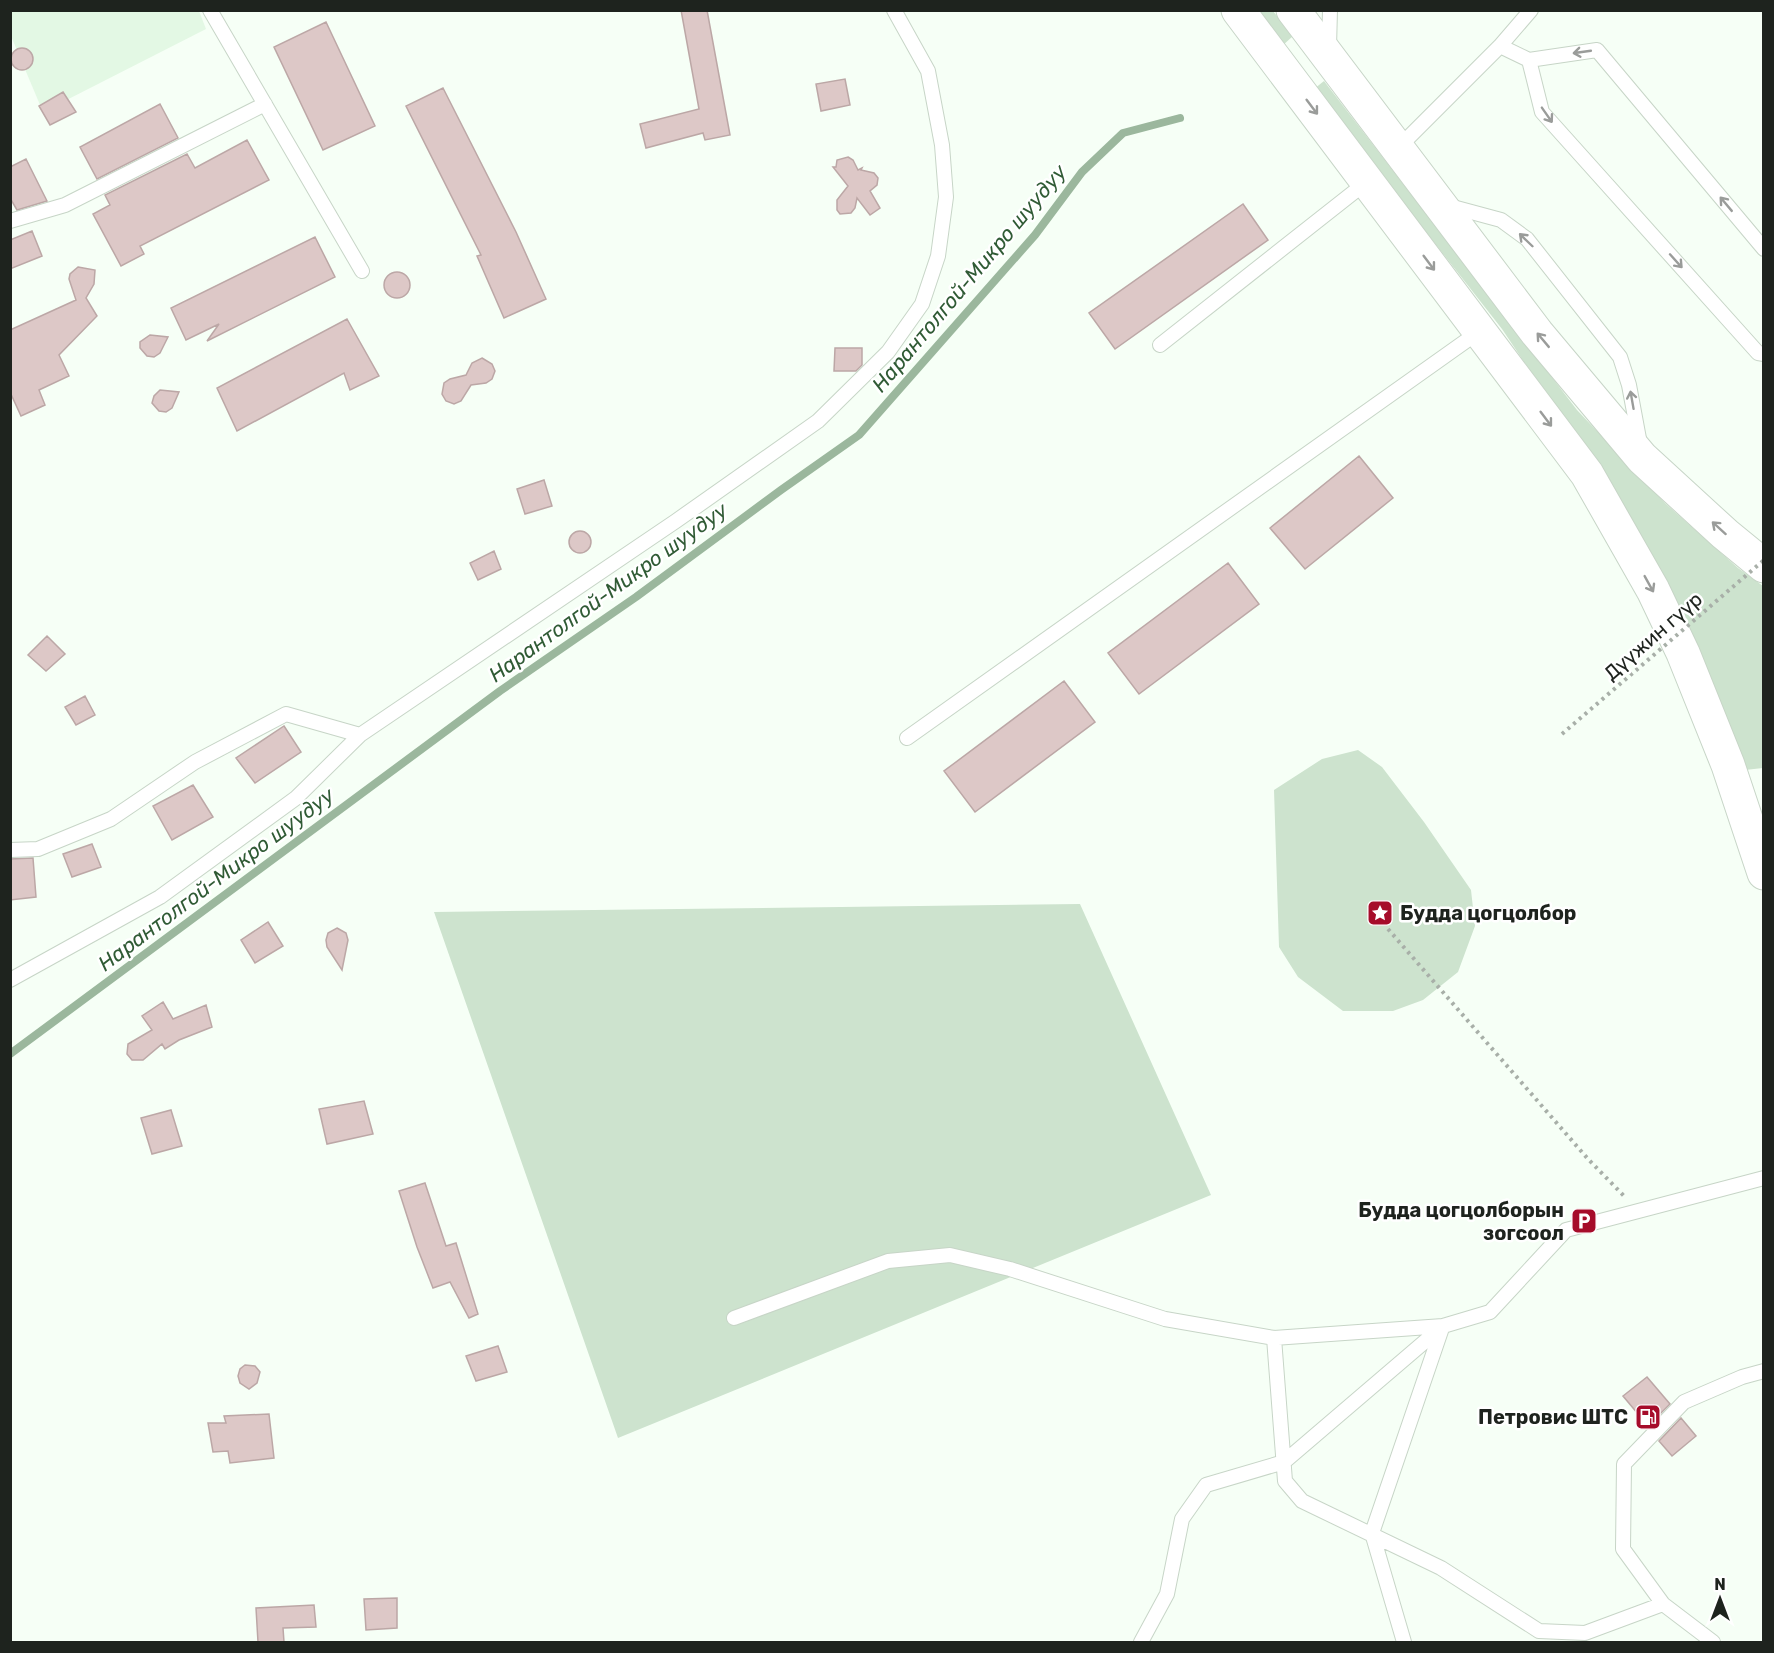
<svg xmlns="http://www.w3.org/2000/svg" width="1774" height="1653" viewBox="0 0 1774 1653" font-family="Rubik,sans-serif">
<rect width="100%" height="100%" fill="#f6fff6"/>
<path fill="#e3f8e4" d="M 10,11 L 199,11 L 206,29 L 43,112 L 11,36 Z"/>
<path fill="#cde3ce" d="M 1255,11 L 1273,11 L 1293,36 L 1282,46 Z
M 1324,81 L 1577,410 L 1666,504 L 1738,568 L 1763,586 L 1763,768 L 1745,770 L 1601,476 L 1502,329 L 1314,89 Z
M 1358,750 L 1382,767 L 1424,822 L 1471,890 L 1475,926 L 1458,972 L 1423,1000 L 1393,1011 L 1343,1011 L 1298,977 L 1279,947 L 1274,790 L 1322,759 Z
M 1080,904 L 1211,1195 L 618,1438 L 434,912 Z"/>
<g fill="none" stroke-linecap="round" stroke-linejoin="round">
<path stroke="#9bb79d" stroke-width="8" d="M 10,1054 L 500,691 L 636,597 L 781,490 L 859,435 L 1035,235 L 1082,172 L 1123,133 L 1180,118"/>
</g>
<path fill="#ddc8c7" stroke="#bca7a6" stroke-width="1.5" d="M 681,10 L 707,10 L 730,135 L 705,140 L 703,133 L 646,148 L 640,124 L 699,109 Z
M 326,22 L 375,126 L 323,150 L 274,47 Z
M11 59a11 11 0 1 1 22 0a11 11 0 1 1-22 0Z
M 845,79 L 850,105 L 821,111 L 816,84 Z
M 443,88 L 516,232 L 546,299 L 504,318 L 477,256 L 481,255 L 406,106 Z
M 63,92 L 76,112 L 50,125 L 39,106 Z
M 160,104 L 178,138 L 97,179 L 80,147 Z
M 247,140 L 269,180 L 140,246 L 144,254 L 121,266 L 93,214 L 110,205 L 105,195 L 187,154 L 195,168 Z
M 848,157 L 853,160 L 858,170 L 862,168 L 861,170 L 874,173 L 878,178 L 877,185 L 870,191 L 880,208 L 870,215 L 857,198 L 855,208 L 851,213 L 840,214 L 837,210 L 837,200 L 848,186 L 833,167 L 836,167 L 837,160 Z
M 26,159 L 47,201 L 17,210 L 10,198 L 10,167 Z
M 1243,204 L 1268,240 L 1115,349 L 1089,313 Z
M 32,231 L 42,256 L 10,269 L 10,240 Z
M 315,237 L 335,277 L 207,341 L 219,324 L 186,340 L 171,308 Z
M 78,267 L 95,270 L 94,284 L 86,298 L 97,316 L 59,355 L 69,376 L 39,390 L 45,405 L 21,416 L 10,392 L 10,330 L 76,300 L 69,279 L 70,274 Z
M384 285a13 13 0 1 1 26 0a13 13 0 1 1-26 0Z
M 347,319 L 379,376 L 350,390 L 344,373 L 237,431 L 217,388 Z
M 150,335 L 168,337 L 160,353 L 154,357 L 147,356 L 140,348 L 140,342 Z
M 835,348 L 862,348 L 862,365 L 856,371 L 834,371 Z
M 482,358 L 492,364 L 495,371 L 492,379 L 486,383 L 471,385 L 461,401 L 454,404 L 446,401 L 442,394 L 444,383 L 450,379 L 466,375 L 472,363 Z
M 160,390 L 179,392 L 172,408 L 166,412 L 159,411 L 152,403 L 154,396 Z
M 1359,456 L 1393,498 L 1305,569 L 1270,528 Z
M 544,480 L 552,506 L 525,514 L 517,489 Z
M569 542a11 11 0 1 1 22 0a11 11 0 1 1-22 0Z
M 494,551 L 501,569 L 478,580 L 470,563 Z
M 1228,563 L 1259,604 L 1139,694 L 1108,653 Z
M 47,636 L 65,654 L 46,671 L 28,655 Z
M 1064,681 L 1095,722 L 975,812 L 944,771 Z
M 85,696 L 95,715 L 76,725 L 65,707 Z
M 284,726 L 301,752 L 255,783 L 236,758 Z
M 193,785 L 213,817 L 172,840 L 153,806 Z
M 92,844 L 101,867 L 72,877 L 63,854 Z
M 33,858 L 36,897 L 10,900 L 10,859 Z
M 268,922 L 283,946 L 255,963 L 241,940 Z
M 337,928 L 346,933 L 348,940 L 342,970 L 327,947 L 326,940 L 328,933 Z
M 163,1002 L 173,1019 L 206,1005 L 212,1027 L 179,1040 L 165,1049 L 162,1044 L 143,1060 L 132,1060 L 127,1054 L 128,1044 L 152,1030 L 142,1016 Z
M 364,1101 L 373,1134 L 327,1144 L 319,1109 Z
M 171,1110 L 182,1146 L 152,1154 L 141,1118 Z
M 425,1183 L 446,1246 L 456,1243 L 478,1314 L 469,1318 L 450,1282 L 433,1288 L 417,1247 L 399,1191 Z
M 498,1346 L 507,1372 L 476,1381 L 466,1356 Z
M 245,1365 L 255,1366 L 260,1372 L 257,1383 L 249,1389 L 240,1383 L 238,1376 L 240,1369 Z
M 1647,1377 L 1670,1404 L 1648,1426 L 1623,1396 Z
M 269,1414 L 274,1458 L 230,1463 L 228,1451 L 213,1452 L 208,1423 L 226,1423 L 224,1416 Z
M 1681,1418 L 1696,1436 L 1672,1456 L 1659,1441 Z
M 397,1598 L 397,1628 L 366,1630 L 364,1599 Z
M 314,1605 L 316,1627 L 283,1628 L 284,1642 L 258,1642 L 256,1608 Z"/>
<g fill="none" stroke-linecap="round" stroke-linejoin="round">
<g stroke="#c7d5c7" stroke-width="16">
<path id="service" d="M 210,10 L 362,271
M 1500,46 L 1531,10
M 1329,47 L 1330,10
M 1529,60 L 1542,112 L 1758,353 L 1764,354
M 1398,148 L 1500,46 L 1529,60 L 1597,50 L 1764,249
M 1449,206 L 1501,220 L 1527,239 L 1620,357 L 1629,385 L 1640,444
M 10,221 L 65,205 L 265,104
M 1160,345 L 1368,181
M 907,738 L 1480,331
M 10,850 L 38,849 L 111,819 L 195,762 L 286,714 L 360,735 L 676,521 L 818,421 L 888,352 L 922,304 L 938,256 L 946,197 L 942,145 L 928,71 L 894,10
M 10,980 L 160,897 L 296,798 L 360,735
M 734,1318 L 888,1261 L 950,1255 L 1010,1269 L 1165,1319 L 1274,1338 L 1443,1326 L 1490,1312 L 1566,1230 L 1764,1178
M 1274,1338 L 1285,1481 L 1302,1501 L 1441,1568 L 1539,1631 L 1585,1633 L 1663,1604
M 1141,1642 L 1167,1594 L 1182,1519 L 1206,1485 L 1284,1462 L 1443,1326
M 1404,1642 L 1372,1533 L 1442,1328
M 1713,1642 L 1663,1604 L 1623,1549 L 1624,1464 L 1684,1402 L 1742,1377 L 1764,1371"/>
</g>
<g stroke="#c7d5c7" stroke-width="35">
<path id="trunk" d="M 1238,10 L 1587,474 L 1653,590 L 1683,653 L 1728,765 L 1764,873
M 1293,10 L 1537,333 L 1642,458 L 1725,534 L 1764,566"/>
</g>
<path stroke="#a8afa8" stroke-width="4" stroke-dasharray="3 4.5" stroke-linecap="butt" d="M 1388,929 L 1588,1159 L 1624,1196"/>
<use href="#service" stroke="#fff" stroke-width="14"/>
<use href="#trunk" stroke="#fff" stroke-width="33"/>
<path stroke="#a8afa8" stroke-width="4" stroke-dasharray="3 4.5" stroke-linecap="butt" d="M 1562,734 L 1764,560"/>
</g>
<defs><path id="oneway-shaft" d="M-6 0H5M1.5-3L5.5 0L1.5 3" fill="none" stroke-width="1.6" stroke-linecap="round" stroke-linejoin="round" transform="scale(1.5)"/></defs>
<g stroke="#9a9c9a">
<use href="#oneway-shaft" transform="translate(1582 52) rotate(172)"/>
<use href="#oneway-shaft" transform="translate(1312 107) rotate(53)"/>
<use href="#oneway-shaft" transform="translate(1547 115) rotate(55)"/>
<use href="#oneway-shaft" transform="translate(1726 204) rotate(-130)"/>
<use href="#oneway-shaft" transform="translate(1526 240) rotate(-136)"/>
<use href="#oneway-shaft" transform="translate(1676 261) rotate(48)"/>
<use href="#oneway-shaft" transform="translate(1429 263) rotate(53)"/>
<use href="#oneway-shaft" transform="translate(1543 340) rotate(-130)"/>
<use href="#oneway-shaft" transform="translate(1632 400) rotate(-100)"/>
<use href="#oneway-shaft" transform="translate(1546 419) rotate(53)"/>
<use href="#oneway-shaft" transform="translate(1719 528) rotate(-138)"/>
<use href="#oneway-shaft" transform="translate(1649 584) rotate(61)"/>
</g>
<defs>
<g id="sight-square" transform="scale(1.35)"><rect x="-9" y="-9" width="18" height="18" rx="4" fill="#a60c2a" stroke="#fff"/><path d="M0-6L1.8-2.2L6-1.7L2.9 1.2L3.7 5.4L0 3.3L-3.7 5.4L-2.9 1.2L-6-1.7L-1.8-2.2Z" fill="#fff"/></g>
<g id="parking-square" transform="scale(1.35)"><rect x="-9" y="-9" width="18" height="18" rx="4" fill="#a60c2a" stroke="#fff"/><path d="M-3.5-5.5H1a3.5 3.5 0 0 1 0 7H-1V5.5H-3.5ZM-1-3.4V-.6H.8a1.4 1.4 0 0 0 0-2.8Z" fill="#fff"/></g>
<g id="fuel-square" transform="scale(1.35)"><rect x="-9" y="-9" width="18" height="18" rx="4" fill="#a60c2a" stroke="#fff"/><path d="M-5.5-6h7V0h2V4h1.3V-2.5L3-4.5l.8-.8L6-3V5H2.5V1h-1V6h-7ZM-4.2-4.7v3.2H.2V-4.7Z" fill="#fff"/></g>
</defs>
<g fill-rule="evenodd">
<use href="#sight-square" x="1380" y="913"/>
<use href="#parking-square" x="1584" y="1221"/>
<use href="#fuel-square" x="1648" y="1417"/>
</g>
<g text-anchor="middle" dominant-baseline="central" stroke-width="5" stroke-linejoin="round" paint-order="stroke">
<g font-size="20" fill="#1e231e" stroke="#fff">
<text transform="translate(1653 636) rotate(-41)">Дүүжин гүүр</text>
</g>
<g font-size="20" font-weight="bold" fill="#1e231e" stroke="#fff" text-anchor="end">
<text x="1400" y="913" text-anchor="start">Будда цогцолбор</text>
<text x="1564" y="1210">Будда цогцолборын<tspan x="1564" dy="23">зогсоол</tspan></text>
<text x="1628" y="1417">Петровис ШТС</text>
</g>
<g font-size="21" font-style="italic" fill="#305b35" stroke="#fff">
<text transform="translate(969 278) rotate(-50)">Нарантолгой-Микро шуудуу</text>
<text transform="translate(608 592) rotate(-36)">Нарантолгой-Микро шуудуу</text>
<text transform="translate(216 879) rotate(-37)">Нарантолгой-Микро шуудуу</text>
</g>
</g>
<rect width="1774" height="1653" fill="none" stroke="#1e231e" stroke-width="24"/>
<g transform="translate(1720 1599)" stroke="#ffffff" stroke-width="4.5" paint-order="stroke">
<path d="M0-4.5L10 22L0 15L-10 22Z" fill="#1e231e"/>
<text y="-9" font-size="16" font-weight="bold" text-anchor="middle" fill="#1e231e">N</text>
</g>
</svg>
